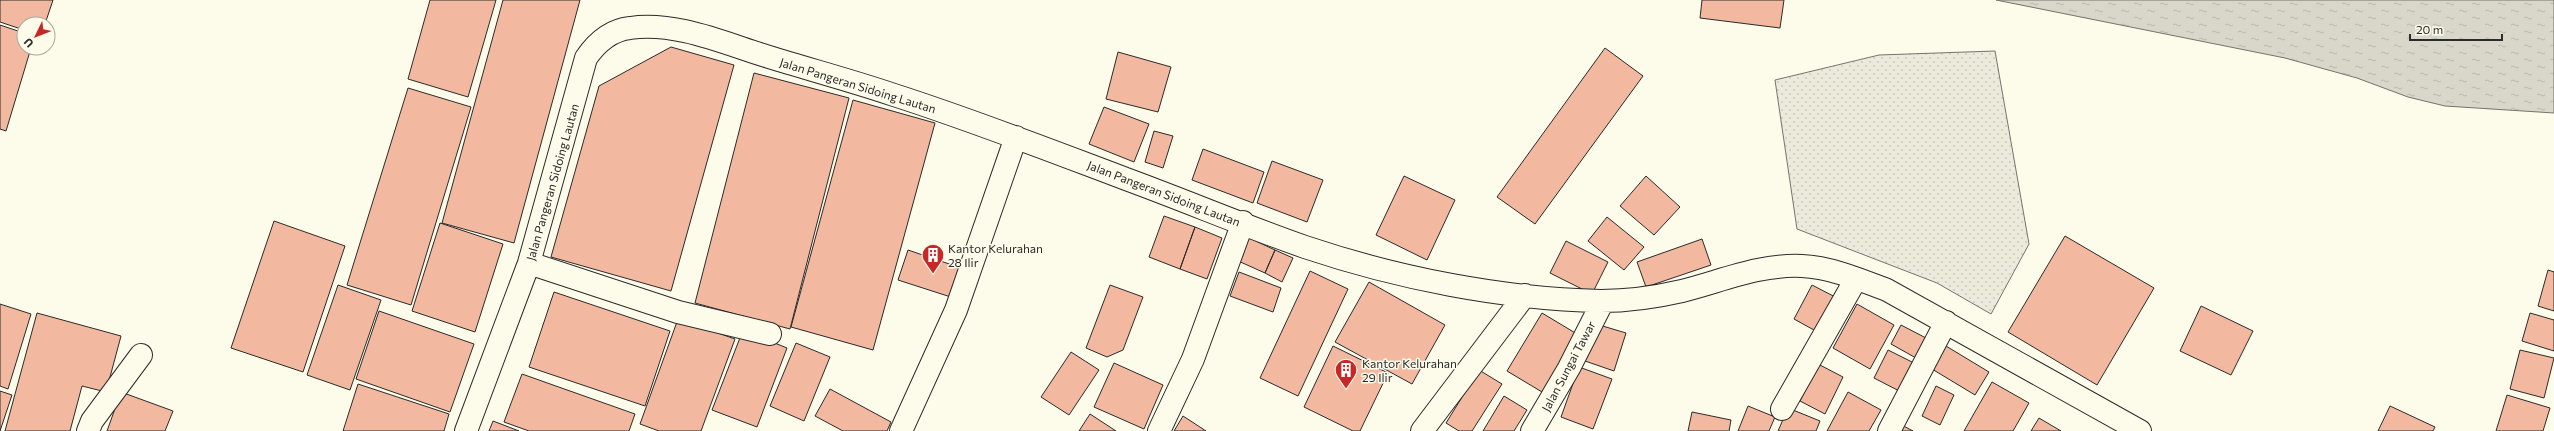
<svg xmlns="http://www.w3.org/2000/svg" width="2554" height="431" viewBox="0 0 2554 431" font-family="Commissioner,sans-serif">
<defs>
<pattern id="grass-dots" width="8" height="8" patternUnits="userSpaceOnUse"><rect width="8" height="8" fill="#ecebdb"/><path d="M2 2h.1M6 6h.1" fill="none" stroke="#cbcabc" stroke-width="1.8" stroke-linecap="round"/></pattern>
<pattern id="water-ripples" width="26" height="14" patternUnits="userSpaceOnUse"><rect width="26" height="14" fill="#d8d7c9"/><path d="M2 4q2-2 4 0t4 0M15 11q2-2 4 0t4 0" fill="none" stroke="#bab9ad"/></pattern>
</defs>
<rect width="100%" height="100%" fill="#fdfbea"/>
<path fill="url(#grass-dots)" stroke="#74746e" d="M 1995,51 L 2029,244 L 1991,314 L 1937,283 L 1797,229 L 1775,80 L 1879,55 Z"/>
<path fill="url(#water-ripples)" stroke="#74746e" d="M 1996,0 L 2554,0 L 2554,113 L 2445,106 L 2408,97 L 2357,78 L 2285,58 Z"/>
<path fill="#f2b8a0" stroke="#2b2b2b" d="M 0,0 L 53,0 L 45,24 L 24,24 L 24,30 L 0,22 Z
M 430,0 L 496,0 L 468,97 L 408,79 Z
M 503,0 L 580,0 L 514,243 L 442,223 Z
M 1702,0 L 1784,0 L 1780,28 L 1700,18 Z
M 0,25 L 24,33 L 24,48 L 31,48 L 6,131 L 0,129 Z
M 671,47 L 734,65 L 671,291 L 551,257 L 599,86 Z
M 1605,48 L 1643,76 L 1535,224 L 1497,197 Z
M 1118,52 L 1171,67 L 1158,112 L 1106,99 Z
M 754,73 L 849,98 L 790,329 L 695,303 Z
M 408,88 L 471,107 L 411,305 L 347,285 Z
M 853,100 L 935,123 L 873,350 L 791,327 Z
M 1104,107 L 1149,124 L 1134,162 L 1089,144 Z
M 1154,131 L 1173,136 L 1163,168 L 1145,162 Z
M 1203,149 L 1264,172 L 1253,203 L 1192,180 Z
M 1272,161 L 1323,180 L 1307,222 L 1257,203 Z
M 1404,176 L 1455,200 L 1427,260 L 1376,235 Z
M 1646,176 L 1680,207 L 1654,235 L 1620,206 Z
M 1164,216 L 1195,227 L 1180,269 L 1149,257 Z
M 1607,217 L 1644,247 L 1624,270 L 1588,241 Z
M 274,221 L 345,246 L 303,372 L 231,348 Z
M 440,223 L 503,244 L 475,332 L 412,311 Z
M 1195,227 L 1222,238 L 1207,279 L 1180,269 Z
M 2065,236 L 2154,288 L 2097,385 L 2008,332 Z
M 1247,237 L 1275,250 L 1265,273 L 1236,260 Z
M 1702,239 L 1711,265 L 1646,287 L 1637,262 Z
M 1566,241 L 1608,262 L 1592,294 L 1550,273 Z
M 908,250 L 967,270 L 957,299 L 898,280 Z
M 1275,250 L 1293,258 L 1282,282 L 1265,273 Z
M 2548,270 L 2554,272 L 2554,311 L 2538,306 Z
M 1310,271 L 1348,289 L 1298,396 L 1260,378 Z
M 1239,272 L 1281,288 L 1273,312 L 1230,296 Z
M 1369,282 L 1445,325 L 1412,384 L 1335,342 Z
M 338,285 L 381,300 L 350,390 L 307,375 Z
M 1110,285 L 1143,297 L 1123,350 L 1107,357 L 1086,348 Z
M 1812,285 L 1841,300 L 1823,335 L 1794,319 Z
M 554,292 L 670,331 L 645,406 L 529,367 Z
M 0,304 L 31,314 L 8,389 L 0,386 Z
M 1857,304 L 1894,325 L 1870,369 L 1833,348 Z
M 2201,306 L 2253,331 L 2231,375 L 2180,351 Z
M 379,311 L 474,344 L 450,412 L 356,379 Z
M 37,313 L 121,336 L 106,392 L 82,386 L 70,431 L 5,431 Z
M 1542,313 L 1582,337 L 1547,395 L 1507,371 Z
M 2530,313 L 2554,320 L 2554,351 L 2522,341 Z
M 678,319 L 735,339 L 701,431 L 659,431 L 640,424 Z
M 1596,324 L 1626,333 L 1614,371 L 1585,361 Z
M 1901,325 L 1926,338 L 1916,358 L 1891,344 Z
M 743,330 L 787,348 L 757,427 L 712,410 Z
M 796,343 L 830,357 L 804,421 L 770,406 Z
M 1941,343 L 1989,372 L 1975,395 L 1927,366 Z
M 1333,346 L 1388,373 L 1360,431 L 1353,431 L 1304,407 Z
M 1888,350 L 1922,367 L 1907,395 L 1874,378 Z
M 2520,350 L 2554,358 L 2544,398 L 2510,389 Z
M 1071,352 L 1099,370 L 1069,415 L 1041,397 Z
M 1114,363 L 1163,385 L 1144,429 L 1094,407 Z
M 1818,364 L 1843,377 L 1825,414 L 1800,401 Z
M 1579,367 L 1612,379 L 1593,429 L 1561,417 Z
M 1479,370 L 1502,384 L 1472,431 L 1459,431 L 1446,423 Z
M 522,374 L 635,414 L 629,431 L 529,431 L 504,422 Z
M 1992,382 L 2029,403 L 2013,431 L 1964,431 Z
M 358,384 L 449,414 L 444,431 L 343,431 Z
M 1936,386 L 1954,395 L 1940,425 L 1922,416 Z
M 830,389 L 891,422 L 887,431 L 843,431 L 815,416 Z
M 0,391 L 12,395 L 0,431 Z
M 121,392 L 173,411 L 165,431 L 107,431 Z
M 1848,392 L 1881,410 L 1869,431 L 1827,431 Z
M 2507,395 L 2550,408 L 2543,431 L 2496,431 Z
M 1504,396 L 1527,410 L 1514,431 L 1483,431 Z
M 1748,406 L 1775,417 L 1769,431 L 1738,431 Z
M 2390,406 L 2435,427 L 2433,431 L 2378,431 Z
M 1788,408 L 1820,421 L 1816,431 L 1778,431 Z
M 1692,412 L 1731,420 L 1729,431 L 1688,431 Z
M 1090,414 L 1116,431 L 1079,431 Z
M 1183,416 L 1206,431 L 1174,431 Z
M 2039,418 L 2061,431 L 2031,431 Z
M 493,421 L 519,431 L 489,431 Z
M 1896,422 L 1913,431 L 1891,431 Z"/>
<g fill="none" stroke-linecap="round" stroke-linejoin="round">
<g stroke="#2b2b2b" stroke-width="24">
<path id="minor" d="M 529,263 L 678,312 L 770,334
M 1782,409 L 1856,279
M 88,431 L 92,421 L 141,355
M 466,431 L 529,263 L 586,58 C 597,42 611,30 630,28 C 676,21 726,44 769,57 C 811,70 853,81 894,95 C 972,120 1049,150 1126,179 C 1186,201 1245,226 1305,247 C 1397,278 1503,299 1601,301 C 1627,301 1656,297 1682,291 C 1722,281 1760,264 1802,266 C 1830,267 1861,280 1887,290 L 2140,431
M 901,431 L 956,310 L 1016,137
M 1159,431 L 1193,359 L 1243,222
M 1422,431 L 1525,295
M 1532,431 L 1569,368 L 1603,301
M 1889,431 L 1946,322"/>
</g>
<use href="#minor" stroke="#fdfbea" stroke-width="22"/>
</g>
<defs>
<g id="building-pin" transform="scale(1.15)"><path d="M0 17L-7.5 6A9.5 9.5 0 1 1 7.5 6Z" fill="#c62828" stroke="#fdfbea"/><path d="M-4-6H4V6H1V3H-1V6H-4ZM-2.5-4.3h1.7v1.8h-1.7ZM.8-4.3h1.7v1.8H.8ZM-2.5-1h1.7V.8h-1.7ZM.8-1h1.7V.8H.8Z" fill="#fff"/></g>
</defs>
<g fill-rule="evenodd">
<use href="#building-pin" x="933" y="255"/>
<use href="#building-pin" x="1346" y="370"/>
</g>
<g text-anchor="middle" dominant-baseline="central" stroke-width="3" stroke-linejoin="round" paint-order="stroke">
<g font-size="12" fill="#2b2b2b" stroke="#fdfbea">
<text transform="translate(858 85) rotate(17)">Jalan Pangeran Sidoing Lautan</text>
<text transform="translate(552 182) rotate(-74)">Jalan Pangeran Sidoing Lautan</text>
<text transform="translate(1164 193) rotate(21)">Jalan Pangeran Sidoing Lautan</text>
<text transform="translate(1568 366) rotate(-62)">Jalan Sungai Tawar</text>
</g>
<g font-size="12" fill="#2b2b2b" stroke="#fdfbea" text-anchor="start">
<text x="948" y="248">Kantor Kelurahan<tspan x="948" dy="14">28 Ilir</tspan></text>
<text x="1362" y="363">Kantor Kelurahan<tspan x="1362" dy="14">29 Ilir</tspan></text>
</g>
</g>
<g transform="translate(36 36) rotate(227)"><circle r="19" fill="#fdfbea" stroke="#a9a89e"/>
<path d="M0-3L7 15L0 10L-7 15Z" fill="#c62828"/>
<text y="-6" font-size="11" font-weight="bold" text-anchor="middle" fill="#2b2b2b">U</text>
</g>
<path d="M2410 34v6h92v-6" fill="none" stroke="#2b2b2b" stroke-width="2"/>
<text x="2416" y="34" font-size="12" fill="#2b2b2b" stroke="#fdfbea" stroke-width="3" paint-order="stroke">20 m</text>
</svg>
